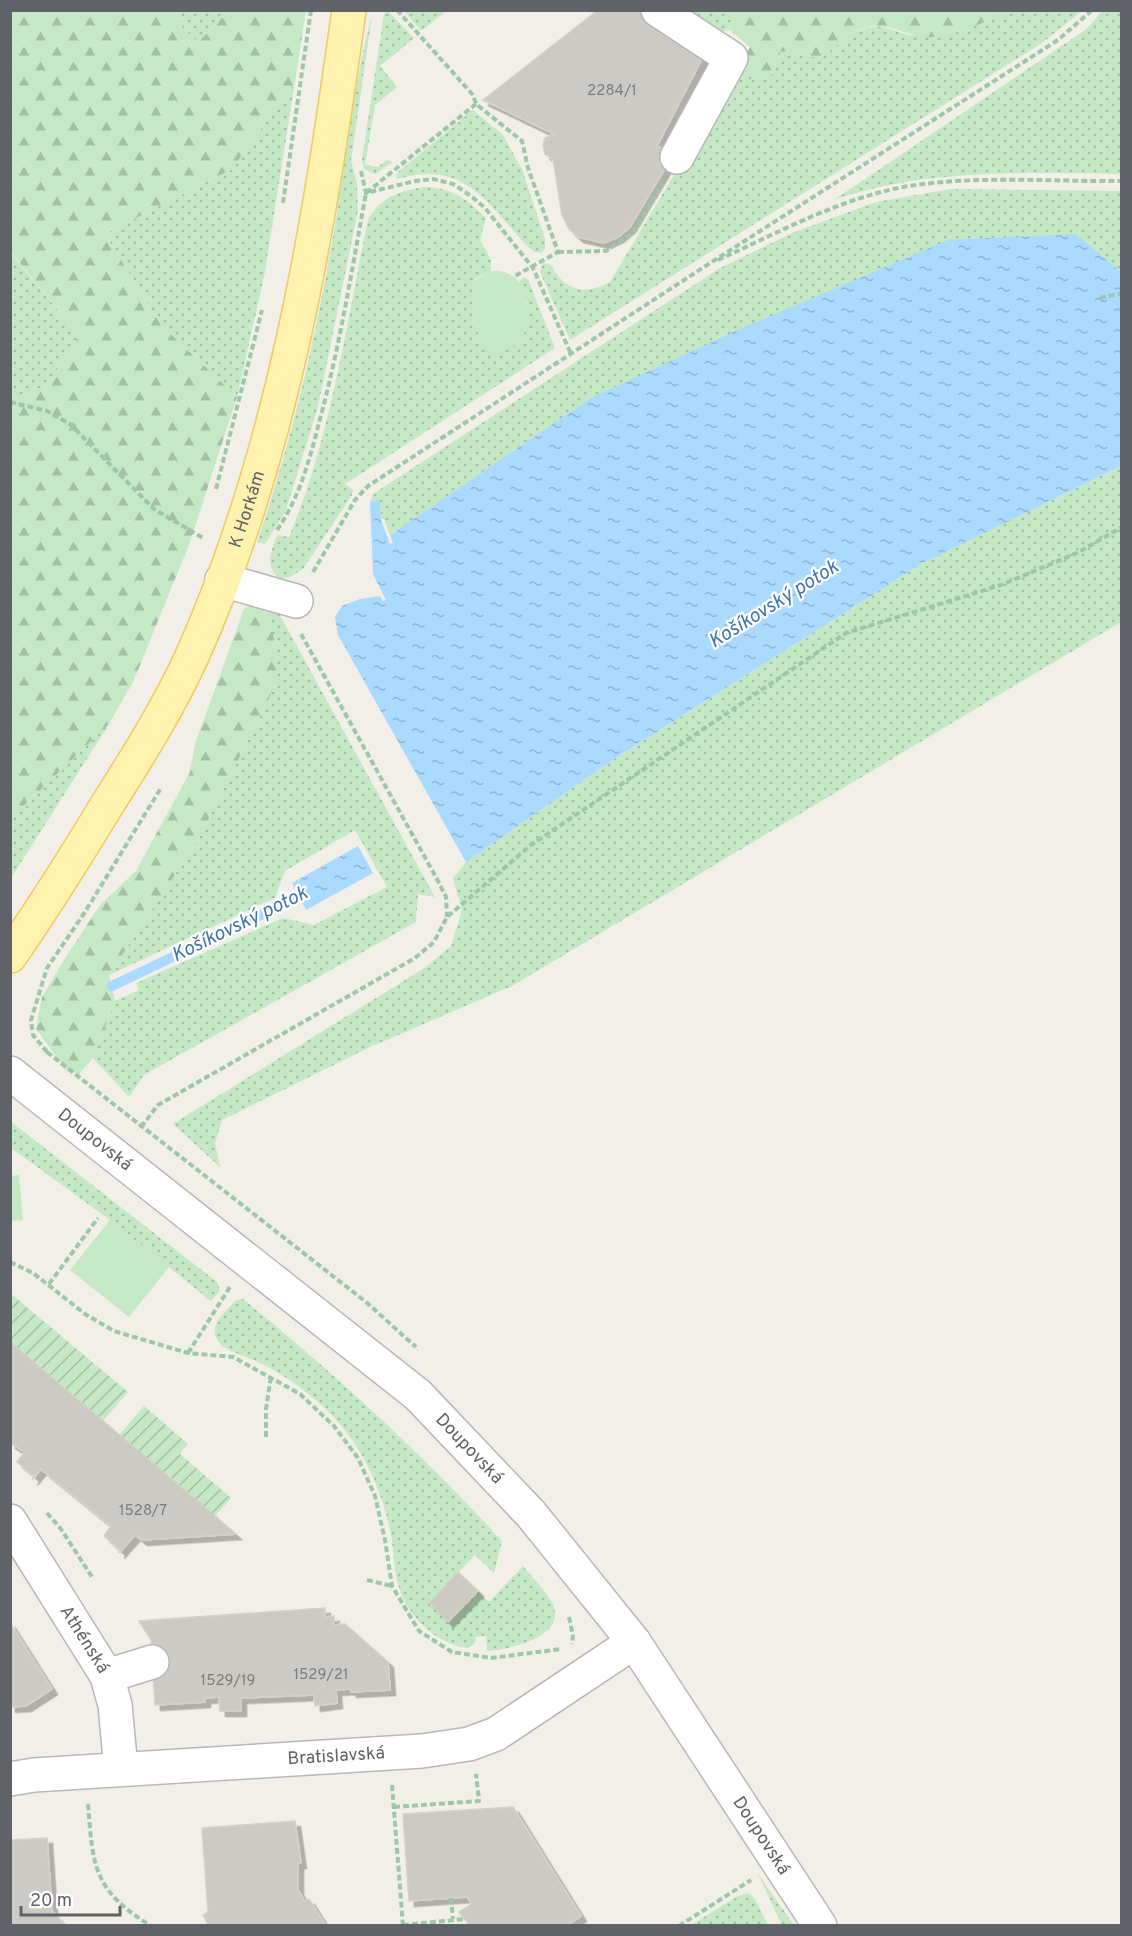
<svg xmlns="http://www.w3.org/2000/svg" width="1132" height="1936" viewBox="0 0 1132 1936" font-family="Overpass,sans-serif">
<defs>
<pattern id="grass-dots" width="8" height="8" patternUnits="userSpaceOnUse" patternTransform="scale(1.5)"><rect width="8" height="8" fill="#c5e8c5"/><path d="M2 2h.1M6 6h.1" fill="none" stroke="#a3c0a4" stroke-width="1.8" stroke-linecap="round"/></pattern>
<pattern id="forest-firs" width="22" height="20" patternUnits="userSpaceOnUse" patternTransform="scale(1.5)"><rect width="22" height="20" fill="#c5e8c5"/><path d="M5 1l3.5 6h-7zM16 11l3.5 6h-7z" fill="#a3c0a4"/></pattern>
<pattern id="garden-furrows" width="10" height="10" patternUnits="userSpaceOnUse" patternTransform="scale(1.5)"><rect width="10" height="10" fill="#c5e8c5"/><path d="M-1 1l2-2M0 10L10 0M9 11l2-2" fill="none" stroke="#a3c0a4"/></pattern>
<pattern id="water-ripples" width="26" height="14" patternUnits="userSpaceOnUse" patternTransform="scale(1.5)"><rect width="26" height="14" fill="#aadaff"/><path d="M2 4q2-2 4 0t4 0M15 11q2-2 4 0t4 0" fill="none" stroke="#8eb4d2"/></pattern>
<filter id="shadow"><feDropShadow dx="5.5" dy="5.5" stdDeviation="0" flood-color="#0004"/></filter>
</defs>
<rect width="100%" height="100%" fill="#f1efe8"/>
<path fill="url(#grass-dots)" d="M 176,11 L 229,11 L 198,42 L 178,23 Z
M 388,11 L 414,38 L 380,66 L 397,87 L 375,105 L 365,165 L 378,167 L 387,160 L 393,162 L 375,174 L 364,169 L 362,160 L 384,14 Z
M 404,11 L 446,11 L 421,31 Z
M 684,11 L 733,11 L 734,26 L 730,30 L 715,31 Z
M 1010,11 L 1082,11 L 1042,43 L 570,340 L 540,272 L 543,263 L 551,265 C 564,291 585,296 610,282 L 739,66 L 774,69 L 781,51 C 793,51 807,57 817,57 C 831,56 846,30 872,27 C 885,24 899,34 912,35 C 951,35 974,25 1010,11 Z
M 1102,11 L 1121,11 L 1121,174 C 1026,173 926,168 834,200 L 1088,28 Z
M 372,15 L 351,161 L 357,183 L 358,210 L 318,407 L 286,510 L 265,544 L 257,542 C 292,441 316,337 334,231 C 346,159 353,86 372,15 Z
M 295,82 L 264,277 L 237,397 L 161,325 L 105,234 L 232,169 Z
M 473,110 L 503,135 L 522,169 L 545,239 L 545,248 L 542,253 L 535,252 L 527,246 C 488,204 464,159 398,179 L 396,177 L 398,172 Z
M 425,187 C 452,188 467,199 486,218 L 480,240 L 491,260 L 491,271 L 475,279 C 468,299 474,346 498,352 L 524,334 L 528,303 L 519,281 L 524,277 L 528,279 L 555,348 L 345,484 L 353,490 L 352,495 L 303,569 L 290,577 L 280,579 C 264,566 271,552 277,535 L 289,537 C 331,437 346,325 368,220 C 380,197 401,190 425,187 Z
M 951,189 L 1121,191 L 1121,272 L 1075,234 L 591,398 L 390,535 L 384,519 L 381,520 L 380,501 L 370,502 L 373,494 L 720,268 L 792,233 L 876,202 Z
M 10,252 L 79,336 L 46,386 L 11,399 Z
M 1121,466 L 1121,622 L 512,986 L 368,1048 L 222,1120 L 215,1143 L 220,1167 L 173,1124 L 426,967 L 451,946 L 462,910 L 453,878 L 466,862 L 608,763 L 921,564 Z
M 266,606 L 277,610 L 435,897 L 418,894 L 416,922 L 144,1075 L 129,1097 L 93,1058 L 115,1001 L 139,990 L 136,983 L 283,918 L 314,925 L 387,887 L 355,830 L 285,871 L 275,898 L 109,975 L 199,838 L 277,682 Z
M 109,724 L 11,878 L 11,818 Z
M 10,1121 L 217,1282 L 220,1291 L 211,1301 L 110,1220 L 11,1148 Z
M 243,1299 C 337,1376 419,1451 502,1541 L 494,1573 L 475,1555 L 429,1603 L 448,1621 L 478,1591 L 489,1602 L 523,1566 C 532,1578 546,1590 552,1603 C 570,1637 507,1650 487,1651 L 486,1636 L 476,1637 L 475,1643 L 468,1648 C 434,1644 404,1613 397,1580 C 393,1563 394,1546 390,1530 C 383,1497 370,1465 351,1438 C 327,1405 289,1375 251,1359 C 238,1353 219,1350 215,1334 C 213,1321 228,1309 236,1300 Z
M 758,1874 L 794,1925 L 782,1925 Z
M 749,1893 L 755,1899 L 768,1925 L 691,1925 L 738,1896 Z"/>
<path fill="url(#forest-firs)" d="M 11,10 L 176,11 L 178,23 L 198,42 L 229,11 L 306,11 L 295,82 L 232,169 L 105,234 L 161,325 L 237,397 L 190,542 L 134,680 L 109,724 L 11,818 L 11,399 L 46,386 L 79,336 L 11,252 Z
M 733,11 L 1010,11 C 985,21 958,36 931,37 C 911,38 891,24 872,26 C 846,30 832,56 817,57 C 808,58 793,51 781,51 L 771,76 L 760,81 L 745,78 L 739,66 L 750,47 L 730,30 L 734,26 Z
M 254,603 L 266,606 L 275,644 L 277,682 L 199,838 L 109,975 L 115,1001 L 93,1058 L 79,1074 L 66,1070 L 36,1029 L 42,997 L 62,963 L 100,905 L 136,871 L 190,772 L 195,744 L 244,609 Z"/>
<path fill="#c5e8c5" d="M 491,271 C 524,267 536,308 524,334 L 527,336 L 524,343 L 519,341 C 480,380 465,306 475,280 Z
M 19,1175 L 23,1220 L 11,1221 L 11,1176 Z
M 110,1220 L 169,1267 L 129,1317 L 70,1270 Z"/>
<path fill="url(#garden-furrows)" d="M 10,1293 L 128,1392 L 103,1421 L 11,1342 Z
M 144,1406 L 188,1444 L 180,1454 L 231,1498 L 215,1516 L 119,1435 Z"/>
<path fill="url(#water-ripples)" d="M 1076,234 L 1121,272 L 1121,466 L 921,564 L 614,759 L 466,862 L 338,635 L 335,617 L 342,606 L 360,599 L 380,596 L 383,601 L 386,600 L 373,574 L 370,502 L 380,500 L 381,520 L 390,544 L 393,543 L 390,535 L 591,398 L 731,333 L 948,240 Z
M 358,846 L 373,873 L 306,910 L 292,883 Z"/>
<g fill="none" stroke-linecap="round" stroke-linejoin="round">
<path stroke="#aadaff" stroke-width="10" d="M 112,986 L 311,891"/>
</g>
<path fill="#cccac5" stroke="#d6d1c6" stroke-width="1.5" filter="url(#shadow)" d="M 598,10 L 651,10 L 705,53 L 657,146 L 673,155 L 630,227 L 618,237 L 604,243 L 578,237 L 569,229 L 562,215 L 553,159 L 545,154 L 543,145 L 545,138 L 554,134 L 483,100 Z
M 10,1342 L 215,1516 L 236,1534 L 142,1540 L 135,1535 L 119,1553 L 120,1550 L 104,1536 L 111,1526 L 41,1469 L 32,1480 L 34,1476 L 17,1462 L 25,1452 L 10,1443 Z
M 458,1572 L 478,1591 L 448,1622 L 429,1603 Z
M 325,1608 L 325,1617 L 334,1616 L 334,1625 L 345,1624 L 388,1662 L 390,1690 L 351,1692 L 350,1689 L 336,1690 L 337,1703 L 315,1706 L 314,1695 L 241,1698 L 241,1711 L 220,1711 L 219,1697 L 205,1698 L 205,1702 L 155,1705 L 151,1640 L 139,1621 Z
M 10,1623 L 52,1689 L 26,1706 L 10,1707 Z
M 513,1807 L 581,1916 L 566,1926 L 470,1926 L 459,1912 L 472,1904 L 467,1897 L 409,1901 L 403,1814 Z
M 295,1821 L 301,1863 L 298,1863 L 298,1890 L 305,1902 L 309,1899 L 326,1926 L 209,1926 L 203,1915 L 208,1912 L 202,1828 Z
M 47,1838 L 52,1911 L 66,1926 L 10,1926 L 10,1840 Z"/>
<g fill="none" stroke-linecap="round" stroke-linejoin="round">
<g stroke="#b5b8bc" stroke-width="36">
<g id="minor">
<path d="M 658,10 L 731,58 L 677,157"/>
<path d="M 222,580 L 296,601"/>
<path id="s1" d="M 10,1073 L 418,1395 L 531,1514 L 634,1642 L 820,1926"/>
<path id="s2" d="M 10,1521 L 107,1676 L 115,1705 L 121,1769"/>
<path d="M 107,1676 L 152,1662"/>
<path id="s3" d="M 10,1779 L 34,1775 L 422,1751 L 469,1744 L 496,1734 L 634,1642"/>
</g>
</g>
<g stroke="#f2c960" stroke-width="36">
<g id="major">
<path id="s4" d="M 10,956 C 44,907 76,856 107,805 C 138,756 169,707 193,654 C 283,452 319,228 349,10"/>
</g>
</g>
<path stroke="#9cc7a9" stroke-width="4" stroke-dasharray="6 3" stroke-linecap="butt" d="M 397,10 L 473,95 L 476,104 L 522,141 L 528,168 L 558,252 L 515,276
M 361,171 L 366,193 L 415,181 L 433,179 L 453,184 L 471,196 L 485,208 L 533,268 L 571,354
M 283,203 L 311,10
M 558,252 L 606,251 L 634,232 L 662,183
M 718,260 C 771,236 824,207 881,192 C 952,173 1047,182 1122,181
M 1100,298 L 1122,293
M 10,402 L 47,411 L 70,424 L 154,509 L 203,538
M 216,489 L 262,310
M 277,530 C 300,497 310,458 320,419 C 340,345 352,269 366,193 L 476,104
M 313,572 L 355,500 L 368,486 L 704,267 L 1058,40 L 1092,10
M 301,634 L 437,879 L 446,897 L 447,917
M 47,1052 L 33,1035 L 31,1020 L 47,968 L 85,912 L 161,788
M 47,1052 L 366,1302 L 416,1347
M 141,1127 L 158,1105 L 415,958 L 434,942 L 447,917 L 531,845 L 846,633 L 1001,585 L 1077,553 L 1122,527
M 10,1262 L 33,1273 L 85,1314 L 114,1331 L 188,1353 L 233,1357 L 300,1394 L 334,1426 L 358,1458 L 375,1496 L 385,1540 L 392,1586 L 419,1631 L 452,1652 L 491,1658 L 561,1649
M 49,1284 L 98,1218
M 188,1353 L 230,1287
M 266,1437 L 266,1409 L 271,1376
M 47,1513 L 61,1529 L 92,1577
M 367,1580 L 392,1586
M 569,1617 L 573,1636 L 572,1644
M 392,1785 L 403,1926
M 88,1804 C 93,1867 93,1890 151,1926
M 394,1807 L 479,1801 L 476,1774
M 451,1898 L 453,1919
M 403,1925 L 465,1919
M 679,1926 L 751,1880"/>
<use href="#minor" stroke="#fff" stroke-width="33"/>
<use href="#major" stroke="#fff2af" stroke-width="33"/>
</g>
<g text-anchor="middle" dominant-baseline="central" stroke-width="4.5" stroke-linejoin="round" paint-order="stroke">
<g font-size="15" fill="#7a7d7f">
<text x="612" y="91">2284/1</text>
<text x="143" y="1511">1528/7</text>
<text x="321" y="1675">1529/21</text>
<text x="228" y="1681">1529/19</text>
</g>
<g font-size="18" fill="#5f6368" stroke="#fff">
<text stroke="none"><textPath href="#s4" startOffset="508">K Horkám</textPath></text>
<text stroke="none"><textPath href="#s1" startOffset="108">Doupovská</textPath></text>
<text stroke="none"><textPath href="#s1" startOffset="594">Doupovská</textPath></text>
<text stroke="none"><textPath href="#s2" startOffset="140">Athénská</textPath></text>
<text stroke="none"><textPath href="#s3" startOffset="327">Bratislavská</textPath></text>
<text stroke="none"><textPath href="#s1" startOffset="1080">Doupovská</textPath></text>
</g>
<g font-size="20" font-style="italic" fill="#4174aa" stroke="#fff">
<text transform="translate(774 605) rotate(-32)">Košíkovský potok</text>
<text transform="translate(240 925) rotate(-26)">Košíkovský potok</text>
</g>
</g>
<rect width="1132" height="1936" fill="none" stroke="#5f6368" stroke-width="24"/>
<path d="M21 1906v9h99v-9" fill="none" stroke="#5f6368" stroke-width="3"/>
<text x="30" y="1906" font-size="18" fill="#5f6368" stroke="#ffffff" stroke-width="4.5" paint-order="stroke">20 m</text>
</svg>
